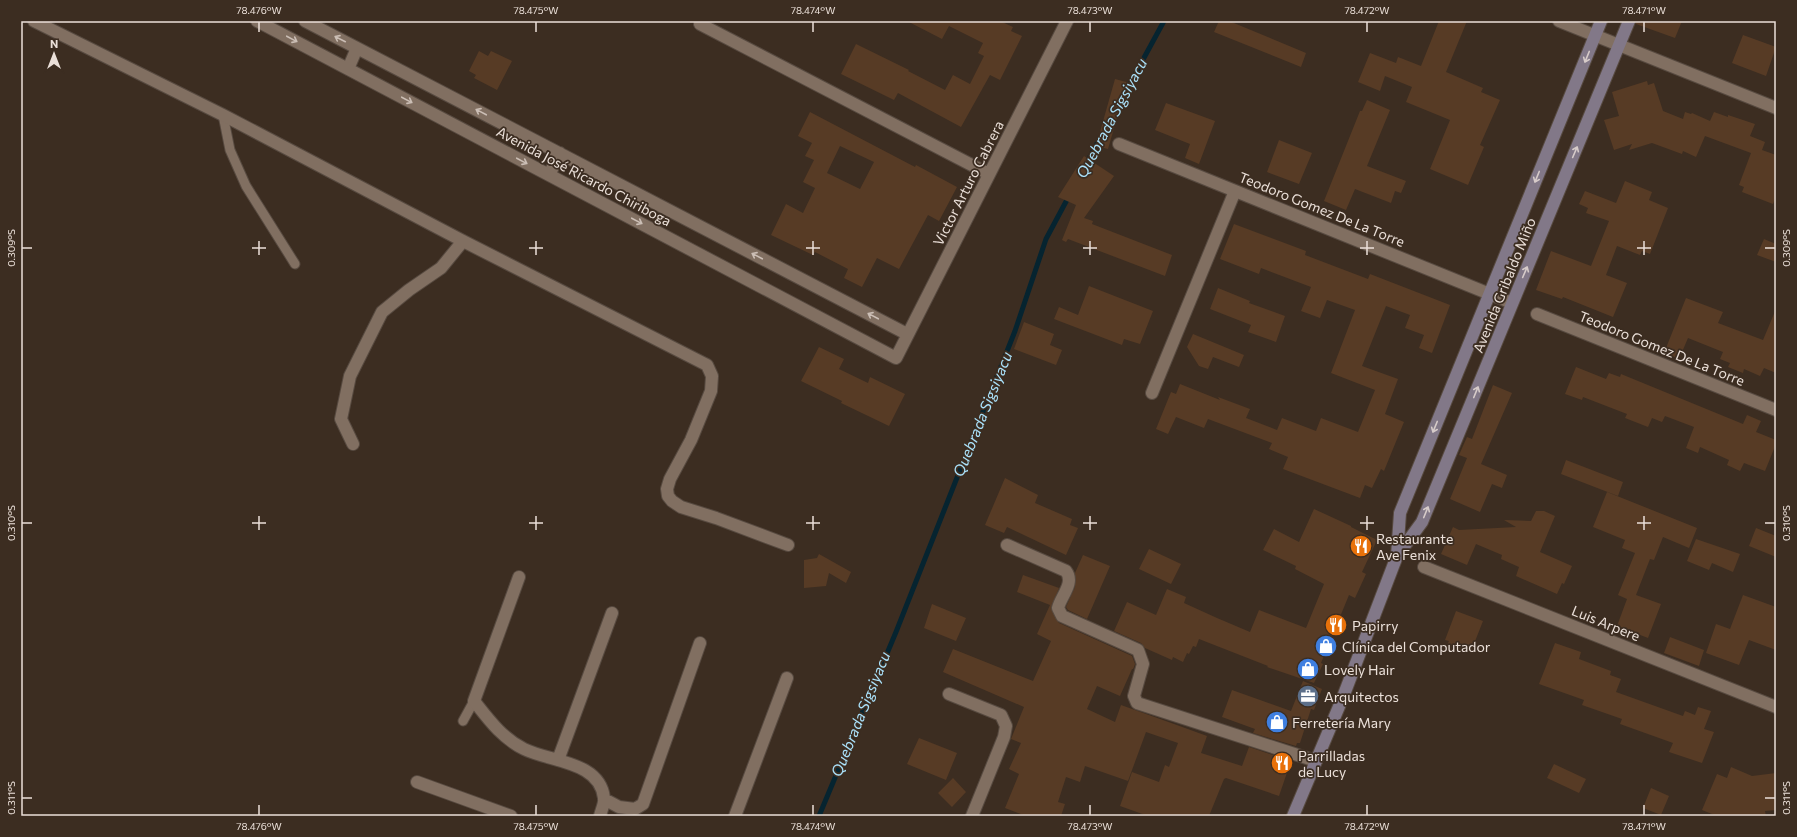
<svg xmlns="http://www.w3.org/2000/svg" width="1797" height="837" viewBox="0 0 1797 837" font-family="Commissioner,sans-serif">
<rect width="100%" height="100%" fill="#3c2d21"/>
<g fill="none" stroke-linecap="round" stroke-linejoin="round">
<path stroke="#062430" stroke-width="5" d="M 1127,89 L 1164,21
M 1086,164 L 1099,140
M 819,816 L 896,632 L 1015,331 L 1046,239 L 1069,196"/>
</g>
<path fill="#573b25" fill-rule="evenodd" d="M 907,21 L 1000,21 L 1013,27 L 1011,31 L 1022,36 L 1000,80 L 990,75 L 961,127 L 898,93 L 894,100 L 841,74 L 856,44 L 909,70 L 908,71 L 945,90 L 953,75 L 970,84 L 984,56 L 978,53 L 983,43 L 949,26 L 942,39 Z
M 1219,21 L 1229,21 L 1306,53 L 1301,67 L 1214,32 Z
M 1439,21 L 1467,21 L 1446,72 L 1483,88 L 1481,92 L 1500,100 L 1480,145 L 1484,147 L 1468,185 L 1430,169 L 1450,120 L 1406,102 L 1412,87 L 1385,76 L 1380,91 L 1358,82 L 1370,53 L 1396,63 L 1398,57 L 1421,66 Z
M 1636,21 L 1682,21 L 1675,38 L 1636,24 Z
M 1743,35 L 1776,47 L 1766,76 L 1732,63 Z
M 479,51 L 488,56 L 491,51 L 512,61 L 497,90 L 474,78 L 476,75 L 469,71 Z
M 1115,79 L 1130,83 L 1122,112 L 1119,111 L 1108,149 L 1096,146 Z
M 1647,81 L 1648,85 L 1654,83 L 1663,111 L 1683,119 L 1685,112 L 1691,114 L 1692,113 L 1710,121 L 1714,112 L 1728,117 L 1728,115 L 1755,124 L 1750,136 L 1765,142 L 1762,150 L 1776,155 L 1776,196 L 1773,204 L 1742,192 L 1744,187 L 1739,185 L 1751,153 L 1705,136 L 1696,157 L 1683,151 L 1682,154 L 1652,143 L 1629,150 L 1632,144 L 1614,150 L 1604,120 L 1619,116 L 1612,92 Z
M 1367,100 L 1390,110 L 1367,166 L 1406,181 L 1401,193 L 1395,191 L 1391,203 L 1355,189 L 1346,210 L 1324,201 L 1360,111 L 1362,111 Z
M 1166,103 L 1215,121 L 1199,164 L 1185,158 L 1190,144 L 1155,130 Z
M 810,112 L 915,167 L 916,165 L 957,187 L 939,221 L 928,215 L 899,269 L 877,258 L 862,287 L 844,278 L 848,269 L 815,252 L 813,255 L 771,235 L 786,204 L 803,213 L 815,188 L 803,182 L 814,160 L 805,156 L 812,143 L 798,136 ZM 840,146 L 874,162 L 860,189 L 827,173 Z
M 1279,140 L 1312,153 L 1299,184 L 1267,172 Z
M 1084,156 L 1114,176 L 1084,218 L 1093,221 L 1092,224 L 1172,255 L 1165,276 L 1068,239 L 1066,242 L 1062,240 L 1076,205 L 1058,197 Z
M 1625,181 L 1652,192 L 1649,200 L 1668,208 L 1650,254 L 1642,251 L 1640,255 L 1617,246 L 1606,275 L 1627,283 L 1613,317 L 1563,297 L 1562,299 L 1536,290 L 1551,251 L 1591,266 L 1609,221 L 1586,213 L 1588,208 L 1579,204 L 1585,191 L 1616,203 Z
M 1234,224 L 1306,251 L 1305,255 L 1368,279 L 1370,274 L 1450,305 L 1432,353 L 1419,348 L 1424,335 L 1405,328 L 1410,315 L 1386,306 L 1362,366 L 1398,379 L 1385,414 L 1404,422 L 1384,471 L 1381,469 L 1372,488 L 1365,485 L 1360,498 L 1283,469 L 1288,457 L 1269,449 L 1272,443 L 1208,419 L 1204,428 L 1176,417 L 1168,434 L 1156,429 L 1171,392 L 1176,394 L 1180,384 L 1220,400 L 1218,397 L 1250,409 L 1246,418 L 1277,430 L 1282,418 L 1316,431 L 1321,418 L 1358,432 L 1375,390 L 1331,373 L 1355,310 L 1327,300 L 1320,318 L 1301,311 L 1311,287 L 1261,268 L 1259,274 L 1220,259 Z
M 1764,239 L 1776,244 L 1776,262 L 1757,255 Z
M 1089,286 L 1153,311 L 1140,344 L 1124,339 L 1122,345 L 1054,319 L 1059,307 L 1078,315 Z
M 1218,288 L 1250,301 L 1249,303 L 1285,316 L 1276,342 L 1248,332 L 1251,325 L 1210,309 Z
M 1686,298 L 1723,312 L 1718,323 L 1763,340 L 1776,309 L 1776,373 L 1764,368 L 1760,376 L 1744,369 L 1743,373 L 1728,367 L 1730,363 L 1720,359 L 1723,352 L 1688,338 L 1679,359 L 1664,353 Z
M 1024,322 L 1054,334 L 1050,345 L 1062,350 L 1056,365 L 1014,349 Z
M 1193,334 L 1244,355 L 1239,367 L 1213,357 L 1208,369 L 1199,366 L 1187,347 Z
M 819,347 L 844,359 L 839,369 L 868,383 L 870,377 L 905,394 L 889,426 L 841,403 L 842,401 L 801,381 Z
M 1576,367 L 1606,379 L 1609,373 L 1620,377 L 1621,374 L 1743,424 L 1747,415 L 1761,421 L 1756,432 L 1776,440 L 1776,444 L 1765,471 L 1744,463 L 1740,471 L 1727,465 L 1729,460 L 1700,447 L 1698,453 L 1686,448 L 1694,427 L 1665,416 L 1662,422 L 1652,418 L 1648,427 L 1625,418 L 1627,414 L 1583,397 L 1582,400 L 1565,394 Z
M 1493,385 L 1512,393 L 1481,464 L 1507,475 L 1502,488 L 1492,484 L 1480,512 L 1450,499 L 1467,458 L 1459,455 L 1467,437 L 1472,439 Z
M 1566,460 L 1623,482 L 1618,496 L 1561,474 Z
M 1005,478 L 1038,495 L 1035,503 L 1072,519 L 1070,525 L 1078,528 L 1066,555 L 1007,527 L 1004,533 L 985,525 Z
M 1607,492 L 1697,528 L 1689,548 L 1663,537 L 1654,560 L 1650,559 L 1636,595 L 1661,604 L 1648,638 L 1617,626 L 1627,599 L 1618,595 L 1635,553 L 1622,548 L 1625,540 L 1593,527 Z
M 1314,509 L 1351,526 L 1351,527 L 1377,540 L 1362,572 L 1366,574 L 1355,598 L 1349,595 L 1321,663 L 1323,664 L 1314,683 L 1267,667 L 1268,666 L 1199,639 L 1196,647 L 1193,646 L 1189,654 L 1187,653 L 1183,662 L 1173,657 L 1172,660 L 1145,648 L 1141,643 L 1114,631 L 1127,602 L 1156,615 L 1167,589 L 1186,597 L 1184,603 L 1217,618 L 1250,632 L 1259,610 L 1306,628 L 1324,584 L 1295,569 L 1296,566 L 1263,550 L 1274,529 L 1299,542 Z
M 1536,511 L 1544,511 L 1555,516 L 1540,552 L 1572,566 L 1564,584 L 1562,583 L 1557,594 L 1516,576 L 1519,567 L 1501,559 L 1502,555 L 1476,544 L 1467,565 L 1441,554 L 1453,527 L 1459,530 L 1516,527 L 1504,520 L 1531,521 Z
M 1756,528 L 1776,536 L 1776,557 L 1749,546 Z
M 1696,539 L 1740,554 L 1733,572 L 1712,563 L 1709,570 L 1687,561 Z
M 1149,549 L 1181,564 L 1171,584 L 1139,569 Z
M 819,554 L 851,572 L 846,583 L 829,573 L 826,586 L 804,588 L 804,560 L 817,558 Z
M 1083,555 L 1110,566 L 1087,619 L 1068,610 L 1066,607 L 1075,587 L 1075,573 Z
M 1023,575 L 1059,588 L 1051,608 L 1059,623 L 1132,656 L 1135,664 L 1134,667 L 1133,669 L 1132,669 L 1120,696 L 1097,686 L 1087,709 L 1115,722 L 1121,705 L 1174,724 L 1207,736 L 1201,753 L 1242,766 L 1249,747 L 1291,761 L 1279,796 L 1226,778 L 1224,779 L 1209,816 L 1148,816 L 1120,806 L 1132,772 L 1159,782 L 1165,765 L 1169,767 L 1178,743 L 1146,732 L 1128,781 L 1085,766 L 1080,782 L 1066,777 L 1058,802 L 1065,804 L 1061,816 L 1026,816 L 1005,808 L 1019,774 L 1009,769 L 1021,743 L 1011,739 L 1024,707 L 943,672 L 953,649 L 1033,681 L 1051,641 L 1037,634 L 1050,605 L 1017,592 Z
M 1743,595 L 1776,607 L 1776,650 L 1749,640 L 1739,665 L 1706,653 L 1716,624 L 1730,629 Z
M 932,604 L 966,618 L 956,641 L 924,628 Z
M 1456,611 L 1483,621 L 1472,649 L 1461,645 L 1459,649 L 1447,645 L 1449,641 L 1445,640 Z
M 1670,637 L 1704,650 L 1699,666 L 1664,653 Z
M 1555,643 L 1581,652 L 1579,659 L 1611,671 L 1610,675 L 1621,679 L 1616,692 L 1683,716 L 1685,711 L 1695,715 L 1698,707 L 1711,711 L 1704,729 L 1714,732 L 1702,763 L 1669,752 L 1673,743 L 1620,724 L 1622,719 L 1582,705 L 1584,700 L 1539,684 Z
M 1303,681 L 1322,689 L 1314,710 L 1311,709 L 1300,743 L 1297,743 L 1296,746 L 1253,733 L 1255,729 L 1222,717 L 1232,690 L 1291,711 Z
M 919,738 L 957,753 L 946,780 L 907,764 Z
M 1554,764 L 1586,779 L 1579,793 L 1547,778 Z
M 1731,767 L 1752,776 L 1776,773 L 1776,810 L 1765,811 L 1766,816 L 1717,816 L 1702,810 L 1717,774 L 1727,778 Z
M 953,778 L 966,792 L 952,807 L 938,793 Z
M 1651,788 L 1669,796 L 1661,815 L 1643,808 Z"/>
<g fill="none" stroke-linecap="round" stroke-linejoin="round">
<g stroke="#574a40" stroke-width="11">
<path id="lane" d="M 223,115 L 230,150 L 246,186 L 295,264
M 463,721 L 474,701"/>
</g>
<g stroke="#574a40" stroke-width="14">
<path id="street" d="M 34,21 L 223,115 L 463,241 L 707,365 L 712,376 L 711,391 L 691,440 L 670,479 L 667,489 L 668,496 L 672,501 L 681,507 L 716,518 L 788,545
M 257,21 L 896,358 L 1067,21
M 305,21 L 907,334
M 1559,21 L 1776,108
M 700,24 L 989,174
M 348,69 L 357,48
M 1119,144 L 1512,303
M 549,175 L 560,153
M 1537,314 L 1776,410
M 1152,393 L 1235,191
M 353,444 L 341,419 L 350,376 L 382,312 L 409,290 L 441,268 L 463,241
M 1007,545 L 1066,571 C 1075,583 1061,596 1058,608 L 1062,616 L 1138,650 L 1143,664 L 1134,696 L 1137,703 L 1316,761
M 1424,567 L 1776,707
M 519,577 L 474,701 C 489,720 502,738 524,749 C 550,762 600,761 604,798 C 605,803 601,811 600,816
M 949,694 L 1001,715 L 1006,726 L 1004,737 L 972,816
M 558,760 L 612,613
M 417,782 L 511,816
M 604,799 L 619,807 L 635,809 L 643,804 L 700,643
M 735,816 L 787,678"/>
</g>
<g stroke="#574a40" stroke-width="14">
<path id="secondary" d="M 1397,556 L 1400,513 L 1601,21
M 1293,816 L 1343,697 L 1397,556 L 1422,522 L 1629,21"/>
</g>
<use href="#lane" stroke="#816f61" stroke-width="9"/>
<use href="#street" stroke="#816f61" stroke-width="12"/>
<use href="#secondary" stroke="#827888" stroke-width="12"/>
</g>
<defs><path id="oneway-shaft" d="M-6 0H5M1.5-3L5.5 0L1.5 3" fill="none" stroke-width="1.6" stroke-linecap="round" stroke-linejoin="round"/></defs>
<g stroke="#cbbeb5">
<use href="#oneway-shaft" transform="translate(292 39) rotate(28)"/>
<use href="#oneway-shaft" transform="translate(340 39) rotate(-153)"/>
<use href="#oneway-shaft" transform="translate(407 100) rotate(28)"/>
<use href="#oneway-shaft" transform="translate(481 112) rotate(-152)"/>
<use href="#oneway-shaft" transform="translate(522 161) rotate(28)"/>
<use href="#oneway-shaft" transform="translate(637 221) rotate(28)"/>
<use href="#oneway-shaft" transform="translate(757 256) rotate(-152)"/>
<use href="#oneway-shaft" transform="translate(873 316) rotate(-152)"/>
</g>
<g stroke="#d6cbc9">
<use href="#oneway-shaft" transform="translate(1587 57) rotate(112)"/>
<use href="#oneway-shaft" transform="translate(1575 152) rotate(-67)"/>
<use href="#oneway-shaft" transform="translate(1537 177) rotate(112)"/>
<use href="#oneway-shaft" transform="translate(1525 272) rotate(-67)"/>
<use href="#oneway-shaft" transform="translate(1476 392) rotate(-68)"/>
<use href="#oneway-shaft" transform="translate(1435 427) rotate(112)"/>
<use href="#oneway-shaft" transform="translate(1426 512) rotate(-68)"/>
</g>
<path fill="none" stroke="#ebe0d9" stroke-width="1.5" d="M 259,22 L 259,32M 536,22 L 536,32M 813,22 L 813,32M 1090,22 L 1090,32M 1367,22 L 1367,32M 1644,22 L 1644,32M 259,241 L 259,255M 536,241 L 536,255M 813,241 L 813,255M 1090,241 L 1090,255M 1367,241 L 1367,255M 1644,241 L 1644,255M 22,248 L 32,248M 252,248 L 266,248M 529,248 L 543,248M 806,248 L 820,248M 1083,248 L 1097,248M 1360,248 L 1374,248M 1637,248 L 1651,248M 1765,248 L 1775,248M 259,516 L 259,530M 536,516 L 536,530M 813,516 L 813,530M 1090,516 L 1090,530M 1367,516 L 1367,530M 1644,516 L 1644,530M 22,523 L 32,523M 252,523 L 266,523M 529,523 L 543,523M 806,523 L 820,523M 1083,523 L 1097,523M 1360,523 L 1374,523M 1637,523 L 1651,523M 1765,523 L 1775,523M 22,798 L 32,798M 1765,798 L 1775,798M 259,805 L 259,815M 536,805 L 536,815M 813,805 L 813,815M 1090,805 L 1090,815M 1367,805 L 1367,815M 1644,805 L 1644,815"/>
<defs>
<g id="restaurant-disc" transform="scale(1.15)"><circle r="9.5" fill="#e8710a" stroke="#3c2d21"/><path d="M-5-6h1v4h1v-4h1v4h1v-4h1v5L-1.5 .5V6h-2V.5L-5-1ZM5-6V6H3V1.5H1.5Q1.5-4 5-6Z" fill="#fff"/></g>
<g id="shop-disc" transform="scale(1.15)"><circle r="9.5" fill="#3f7fe0" stroke="#3c2d21"/><path d="M-5-2.5h2.3a2.7 3.5 0 0 1 5.4 0H5L5.5 6h-11ZM-1.5-2.5h3a1.5 2.3 0 0 0-3 0Z" fill="#fff"/></g>
<g id="office-disc" transform="scale(1.15)"><circle r="9.5" fill="#5c6f8a" stroke="#3c2d21"/><path d="M-6-3h4V-5.5h4V-3h4V5H-6ZM-1-4.5V-3h2v-1.5ZM-6 0V1H6V0Z" fill="#fff"/></g>
</defs>
<g fill-rule="evenodd">
<use href="#restaurant-disc" x="1361" y="546"/>
<use href="#restaurant-disc" x="1336" y="625"/>
<use href="#shop-disc" x="1326" y="646"/>
<use href="#shop-disc" x="1308" y="669"/>
<use href="#office-disc" x="1308" y="696"/>
<use href="#shop-disc" x="1277" y="722"/>
<use href="#restaurant-disc" x="1282" y="763"/>
</g>
<g text-anchor="middle" dominant-baseline="central" stroke-width="3.5" stroke-linejoin="round" paint-order="stroke">
<g font-size="14" fill="#ebe0d9" stroke="#3c2d21">
<text transform="translate(584 176) rotate(28)">Avenida José Ricardo Chiriboga</text>
<text transform="translate(968 183) rotate(-63)">Victor Arturo Cabrera</text>
<text transform="translate(1322 209) rotate(22)">Teodoro Gomez De La Torre</text>
<text transform="translate(1504 285) rotate(-68)">Avenida Gribaldo Miño</text>
<text transform="translate(1662 348) rotate(22)">Teodoro Gomez De La Torre</text>
<text transform="translate(1606 623) rotate(22)">Luis Arpere</text>
</g>
<g font-size="14" fill="#ebe0d9" stroke="#3c2d21" text-anchor="start">
<text x="1376" y="538">Restaurante<tspan x="1376" dy="16">Ave Fenix</tspan></text>
<text x="1352" y="625">Papirry</text>
<text x="1342" y="646">Clínica del Computador</text>
<text x="1324" y="669">Lovely Hair</text>
<text x="1324" y="696">Arquitectos</text>
<text x="1292" y="722">Ferretería Mary</text>
<text x="1298" y="755">Parrilladas<tspan x="1298" dy="16">de Lucy</tspan></text>
</g>
<g font-size="15" font-style="italic" fill="#abe2fb" stroke="#3c2d21">
<text transform="translate(1111 118) rotate(-62)">Quebrada Sigsiyacu</text>
<text transform="translate(982 414) rotate(-68)">Quebrada Sigsiyacu</text>
<text transform="translate(860 714) rotate(-68)">Quebrada Sigsiyacu</text>
</g>
</g>
<rect width="1797" height="837" fill="none" stroke="#3c2d21" stroke-width="44"/>
<g transform="translate(54 54)" stroke="#3c2d21" stroke-width="3" paint-order="stroke">
<path d="M0-3L7 15L0 10L-7 15Z" fill="#ebe0d9"/>
<text y="-6" font-size="11" font-weight="bold" text-anchor="middle" fill="#ebe0d9">N</text>
</g>
<rect x="22" y="22" width="1753" height="793" fill="none" stroke="#ebe0d9" stroke-width="1.5"/>
<g font-size="10" text-anchor="middle" fill="#ebe0d9">
<text x="259" y="14">78.476°W</text>
<text x="536" y="14">78.475°W</text>
<text x="813" y="14">78.474°W</text>
<text x="1090" y="14">78.473°W</text>
<text x="1367" y="14">78.472°W</text>
<text x="1644" y="14">78.471°W</text>
<text transform="translate(11 248) rotate(-90)" y="4">0.309°S</text>
<text transform="translate(1786 248) rotate(-90)" y="4">0.309°S</text>
<text transform="translate(11 523) rotate(-90)" y="4">0.310°S</text>
<text transform="translate(1786 523) rotate(-90)" y="4">0.310°S</text>
<text transform="translate(11 798) rotate(-90)" y="4">0.311°S</text>
<text transform="translate(1786 798) rotate(-90)" y="4">0.311°S</text>
<text x="259" y="830">78.476°W</text>
<text x="536" y="830">78.475°W</text>
<text x="813" y="830">78.474°W</text>
<text x="1090" y="830">78.473°W</text>
<text x="1367" y="830">78.472°W</text>
<text x="1644" y="830">78.471°W</text>
</g>
</svg>
